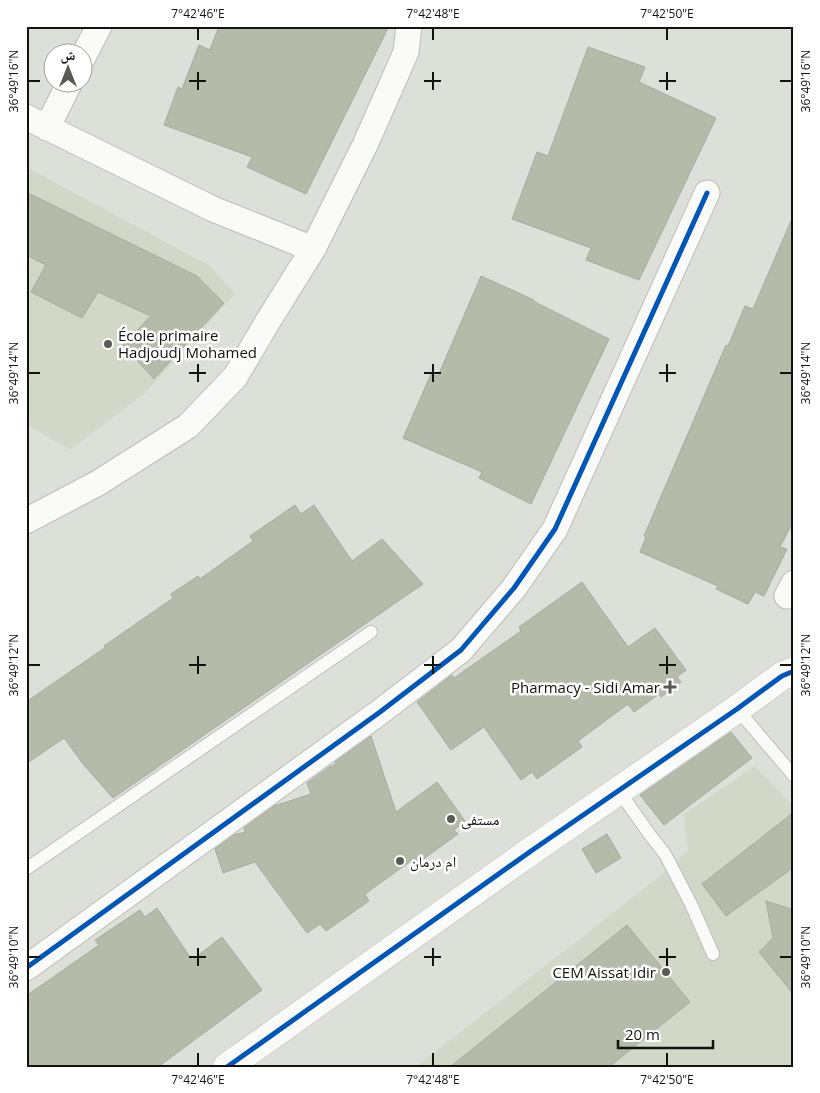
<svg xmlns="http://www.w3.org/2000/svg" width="820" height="1093" font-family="'Open Sans','Noto Naskh Arabic',sans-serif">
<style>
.built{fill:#d1d8c8}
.building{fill:#b4bba8;stroke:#a8aba5}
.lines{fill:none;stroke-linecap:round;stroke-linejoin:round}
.service-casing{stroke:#bbbdb8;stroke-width:14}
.minor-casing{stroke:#bbbdb8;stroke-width:27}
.tertiary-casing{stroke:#bbbdb8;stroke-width:29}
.service{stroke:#fafaf9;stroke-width:12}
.minor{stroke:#fafaf9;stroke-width:25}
.tertiary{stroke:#fafaf9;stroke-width:28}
.cycleway-casing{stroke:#fff;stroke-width:8}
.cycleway{stroke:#0057b8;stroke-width:5}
.ticks{fill:none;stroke:#11130e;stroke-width:2}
.poi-dot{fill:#585b55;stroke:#fff;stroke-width:2}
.labels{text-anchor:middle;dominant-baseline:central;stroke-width:5;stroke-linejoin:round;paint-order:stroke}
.poi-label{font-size:15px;fill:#11130e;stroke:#fff;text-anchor:start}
.neatline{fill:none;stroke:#11130e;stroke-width:2}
.ticks-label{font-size:12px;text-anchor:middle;fill:#11130e}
</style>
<rect width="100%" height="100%" fill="#dde0d8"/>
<path class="built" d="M 26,167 L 210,266 L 235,294 L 144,394 L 70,450 L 26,424 Z
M 755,766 L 794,807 L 794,1067 L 416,1067 L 660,876 L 688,850 L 684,814 Z"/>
<path class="building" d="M 219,26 L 389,26 L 306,194 L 247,167 L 252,157 L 164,125 L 178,87 L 182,89 L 199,45 L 210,50 Z
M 588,47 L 645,67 L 639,82 L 716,118 L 639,280 L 586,260 L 591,248 L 512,219 L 537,152 L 548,156 Z
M 26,192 L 197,276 L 224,303 L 154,379 L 123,345 L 151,316 L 98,292 L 82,318 L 31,292 L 46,265 L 26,255 Z
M 794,214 L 794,520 L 780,547 L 787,549 L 764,596 L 755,592 L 748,604 L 716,589 L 718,586 L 640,552 L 646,537 L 644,536 L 726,345 L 728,346 L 745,306 L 753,309 Z
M 481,276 L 534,300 L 533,301 L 609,339 L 531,504 L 479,478 L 482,472 L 403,438 L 431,374 L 438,376 Z
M 295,505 L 301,514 L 314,505 L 352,561 L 382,539 L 423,584 L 113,798 L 83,764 L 64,738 L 26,764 L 26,702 L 106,647 L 104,646 L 173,598 L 171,594 L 198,576 L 200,579 L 253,541 L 250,536 Z
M 582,582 L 628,647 L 655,628 L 686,670 L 677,677 L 681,682 L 661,697 L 659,694 L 634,712 L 628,704 L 578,741 L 582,747 L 537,779 L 532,772 L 521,780 L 484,727 L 451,750 L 417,702 L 452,675 L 454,678 L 521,631 L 519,627 Z
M 731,732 L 752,758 L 664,825 L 640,795 Z
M 371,736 L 396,812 L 437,782 L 465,821 L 454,830 L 458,834 L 418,863 L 415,858 L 365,894 L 369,901 L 326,931 L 320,924 L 307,933 L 255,862 L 223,873 L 215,849 L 234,835 L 245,832 L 244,828 L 274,806 L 311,794 L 307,783 L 329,767 L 336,764 L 335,762 Z
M 794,812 L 794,867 L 726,916 L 702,884 Z
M 607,834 L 621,858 L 596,873 L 582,849 Z
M 766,901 L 794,910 L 794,995 L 759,952 L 773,938 Z
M 157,908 L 192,960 L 222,937 L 262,990 L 158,1067 L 26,1067 L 26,996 L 99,945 L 95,940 L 140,910 L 145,917 Z
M 627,925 L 690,1002 L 609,1067 L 450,1067 Z"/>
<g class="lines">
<defs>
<path id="service" d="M 737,709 L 794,776
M 619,791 L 650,835 L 665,854 L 691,904 L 713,954
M 26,869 L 371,632"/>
<path id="minor" d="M 82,59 L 99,26
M 26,117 L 213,209 L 313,249 L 365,145 L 406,52 L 409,26
M 47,128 L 70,82
M 26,521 L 98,483 L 188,426 L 235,377 L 268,321 L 313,249
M 787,596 L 794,583
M 26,968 L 380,712 L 461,650 L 514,588 L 555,529 L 707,193"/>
<path id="tertiary" d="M 227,1067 L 531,851 L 737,709 L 782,676 L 794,671"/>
</defs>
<use href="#service" class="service-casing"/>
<use href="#minor" class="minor-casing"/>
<use href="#tertiary" class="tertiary-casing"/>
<use href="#service" class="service"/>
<use href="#minor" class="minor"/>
<use href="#tertiary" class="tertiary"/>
<defs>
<path id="cycleway" d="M 26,968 L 380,712 L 461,650 L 514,588 L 555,529 L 707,193
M 227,1067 L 531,851 L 737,709 L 782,676 L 794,671"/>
</defs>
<use href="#cycleway" class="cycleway-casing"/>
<use href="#cycleway" class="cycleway"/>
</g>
<path class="ticks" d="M 198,28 L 198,40M 433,28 L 433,40M 667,28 L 667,40M 198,72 L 198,90M 433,72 L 433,90M 667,72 L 667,90M 28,81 L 40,81M 189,81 L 206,81M 424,81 L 441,81M 659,81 L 676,81M 780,81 L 792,81M 198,364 L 198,382M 433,364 L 433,382M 667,364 L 667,382M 28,373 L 40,373M 189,373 L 206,373M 424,373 L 441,373M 659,373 L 676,373M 780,373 L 792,373M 198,656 L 198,674M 433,656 L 433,674M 667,656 L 667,674M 28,665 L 40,665M 189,665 L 206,665M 424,665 L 441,665M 659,665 L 676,665M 780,665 L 792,665M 198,948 L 198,966M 433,948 L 433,966M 667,948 L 667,966M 28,957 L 40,957M 189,957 L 206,957M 424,957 L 441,957M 659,957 L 676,957M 780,957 L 792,957M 198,1053 L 198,1066M 433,1053 L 433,1066M 667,1053 L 667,1066"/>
<g class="poi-dot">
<circle cx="108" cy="344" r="5"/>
<path d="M667.5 679.5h5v5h5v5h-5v5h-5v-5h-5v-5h5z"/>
<circle cx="451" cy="819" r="5"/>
<circle cx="400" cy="861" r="5"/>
<circle cx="666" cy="972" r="5"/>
</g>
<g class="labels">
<g class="poi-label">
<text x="118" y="335">École primaire<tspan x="118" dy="17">Hadjoudj Mohamed</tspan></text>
<text x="660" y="687" text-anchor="end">Pharmacy - Sidi Amar</text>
<text x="461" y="819">مستفى</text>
<text x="410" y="861">ام درمان</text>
<text x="656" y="972" text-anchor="end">CEM Aissat Idir</text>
</g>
</g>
<rect width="820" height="1093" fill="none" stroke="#ffffff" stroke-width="55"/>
<g transform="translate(68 68)"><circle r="24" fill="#ffffff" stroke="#a0a19f"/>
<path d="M0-4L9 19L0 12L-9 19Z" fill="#585b55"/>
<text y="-8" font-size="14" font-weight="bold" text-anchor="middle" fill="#11130e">ش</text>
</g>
<path d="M618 1040v8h95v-8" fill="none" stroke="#11130e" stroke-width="2.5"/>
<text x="625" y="1040" font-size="15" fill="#11130e" stroke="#ffffff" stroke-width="4" paint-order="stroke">20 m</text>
<rect x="28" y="28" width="764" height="1038" class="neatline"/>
<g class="ticks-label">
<text x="198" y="18">7°42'46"E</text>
<text x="433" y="18">7°42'48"E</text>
<text x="667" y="18">7°42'50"E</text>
<text transform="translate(14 81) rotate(-90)" y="4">36°49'16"N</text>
<text transform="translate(806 81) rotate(-90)" y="4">36°49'16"N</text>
<text transform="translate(14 373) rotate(-90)" y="4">36°49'14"N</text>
<text transform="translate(806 373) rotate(-90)" y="4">36°49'14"N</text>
<text transform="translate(14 665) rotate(-90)" y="4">36°49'12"N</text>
<text transform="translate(806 665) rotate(-90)" y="4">36°49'12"N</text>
<text transform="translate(14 957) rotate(-90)" y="4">36°49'10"N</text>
<text transform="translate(806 957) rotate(-90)" y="4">36°49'10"N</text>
<text x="198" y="1084">7°42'46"E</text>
<text x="433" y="1084">7°42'48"E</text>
<text x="667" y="1084">7°42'50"E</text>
</g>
</svg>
